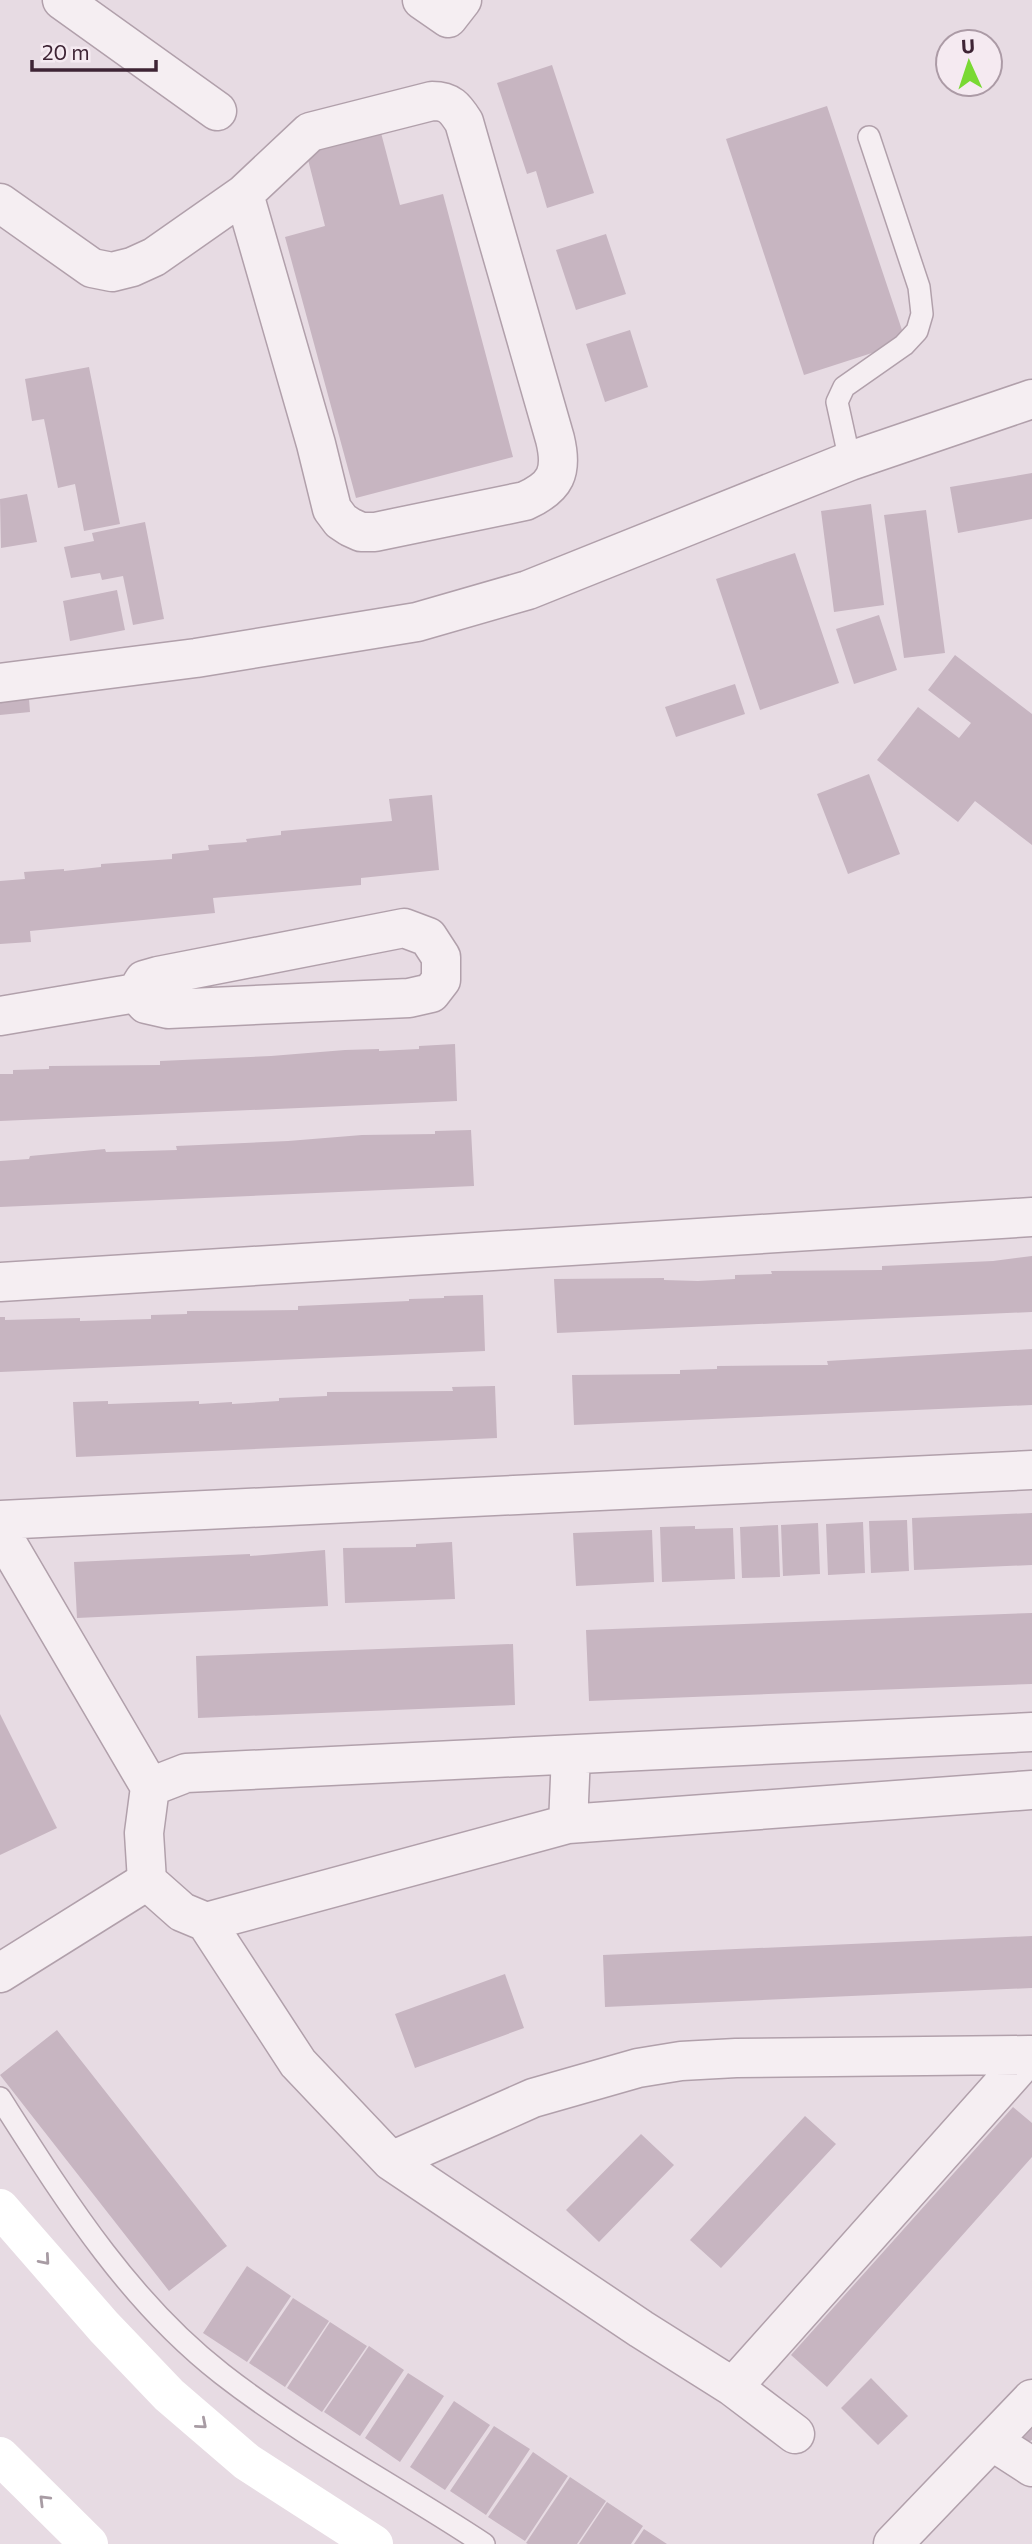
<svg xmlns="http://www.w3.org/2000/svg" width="1032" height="2544" font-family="Commissioner,sans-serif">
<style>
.building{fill:#c7b5c1}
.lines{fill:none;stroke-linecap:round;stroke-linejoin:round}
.lane-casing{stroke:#b1a0ab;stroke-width:24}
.street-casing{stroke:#b1a0ab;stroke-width:41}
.lane{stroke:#f5eef2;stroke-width:21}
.street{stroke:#f5eef2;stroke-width:38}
.secondary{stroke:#fff;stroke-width:38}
.oneway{stroke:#a89ca4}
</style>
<rect width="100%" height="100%" fill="#e7dbe3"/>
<path class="building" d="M 552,65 L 594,193 L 547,208 L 536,171 L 527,174 L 497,83 Z
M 827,106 L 906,342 L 804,375 L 726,139 Z
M 380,129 L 400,205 L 443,194 L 513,457 L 356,498 L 285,237 L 325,226 L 305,148 Z
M 606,234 L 626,294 L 576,310 L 556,250 Z
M 630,330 L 648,387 L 605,402 L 586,344 Z
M 89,367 L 120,524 L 84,531 L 75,484 L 58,488 L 44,419 L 32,421 L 25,379 Z
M 1032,473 L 1032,519 L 958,533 L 950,487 Z
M 27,494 L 37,542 L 1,548 L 0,499 Z
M 871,504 L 884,605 L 834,612 L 821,511 Z
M 926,510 L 945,653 L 904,658 L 884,515 Z
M 145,522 L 164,619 L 133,625 L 123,576 L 102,580 L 100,573 L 71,578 L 64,547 L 94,541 L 92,533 Z
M 795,553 L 839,683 L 760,710 L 716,579 Z
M 117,590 L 125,630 L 70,641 L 63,601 Z
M 879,615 L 897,670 L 854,684 L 836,629 Z
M 955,655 L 1032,714 L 1032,845 L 975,801 L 958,822 L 877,760 L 918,707 L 959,738 L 971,723 L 928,690 Z
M 735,684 L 745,714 L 676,737 L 665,707 Z
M 28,686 L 30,712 L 0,715 L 0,689 Z
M 869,774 L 900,854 L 848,874 L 817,794 Z
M 432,795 L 439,870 L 361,878 L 361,885 L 213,898 L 215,913 L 30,931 L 31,942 L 0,944 L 0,881 L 25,879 L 24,872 L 64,869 L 64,871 L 101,867 L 101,864 L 172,859 L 172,854 L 209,850 L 208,845 L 247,842 L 246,839 L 281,835 L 281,831 L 392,821 L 389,799 Z
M 455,1044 L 457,1101 L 0,1121 L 0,1074 L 13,1074 L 13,1070 L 49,1069 L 49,1066 L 160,1065 L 160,1061 L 271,1056 L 345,1050 L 379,1049 L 379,1051 L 419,1049 L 419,1046 Z
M 471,1130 L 474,1186 L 0,1207 L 0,1161 L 29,1159 L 30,1156 L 105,1149 L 106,1152 L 177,1150 L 176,1146 L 288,1141 L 362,1135 L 435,1134 L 435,1131 Z
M 1032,1256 L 1032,1312 L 557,1333 L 554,1279 L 664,1278 L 664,1280 L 698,1281 L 735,1279 L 735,1275 L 772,1274 L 771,1271 L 882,1270 L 882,1266 L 993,1261 Z
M 483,1295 L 485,1351 L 0,1372 L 0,1317 L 5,1317 L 5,1320 L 80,1318 L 80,1321 L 151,1319 L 151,1315 L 187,1314 L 187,1311 L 298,1310 L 298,1306 L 409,1301 L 409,1299 L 444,1298 L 444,1296 Z
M 1032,1349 L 1032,1405 L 574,1425 L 572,1375 L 680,1374 L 680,1370 L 717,1369 L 717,1366 L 828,1365 L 827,1361 Z
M 495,1386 L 497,1438 L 76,1457 L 73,1402 L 108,1401 L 108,1404 L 199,1401 L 199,1404 L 232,1402 L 232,1404 L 279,1401 L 279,1398 L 327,1396 L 327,1392 L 453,1391 L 452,1387 Z
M 1032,1513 L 1032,1565 L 914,1570 L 912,1518 Z
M 907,1520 L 909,1571 L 871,1573 L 869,1521 Z
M 863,1522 L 865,1573 L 828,1575 L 826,1524 Z
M 818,1523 L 820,1574 L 783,1576 L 781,1525 Z
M 778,1525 L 780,1577 L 742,1578 L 740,1527 Z
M 695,1526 L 695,1529 L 733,1528 L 735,1579 L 662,1582 L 660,1527 Z
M 652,1530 L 654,1582 L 576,1586 L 573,1533 Z
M 452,1542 L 455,1599 L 345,1603 L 343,1548 L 416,1547 L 416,1544 Z
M 325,1550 L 328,1606 L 77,1618 L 74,1562 L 250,1554 L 250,1556 Z
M 1032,1613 L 1032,1684 L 589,1701 L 586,1630 Z
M 513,1644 L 515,1705 L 198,1718 L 196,1656 Z
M 0,1714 L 57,1828 L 0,1855 Z
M 1032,1936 L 1032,1988 L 605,2007 L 603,1955 Z
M 505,1974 L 524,2028 L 415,2068 L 395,2014 Z
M 57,2030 L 227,2246 L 169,2291 L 0,2075 Z
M 1013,2107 L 1032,2123 L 1032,2157 L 827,2387 L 791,2355 Z
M 805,2116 L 836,2144 L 721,2268 L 690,2240 Z
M 641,2134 L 674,2165 L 599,2242 L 566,2210 Z
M 247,2266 L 291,2296 L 247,2362 L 203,2333 Z
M 293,2298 L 329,2321 L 285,2387 L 249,2363 Z
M 330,2322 L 367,2346 L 322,2412 L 287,2388 Z
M 369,2346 L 404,2370 L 360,2436 L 324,2412 Z
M 408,2373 L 444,2396 L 400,2462 L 365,2438 Z
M 871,2378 L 908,2416 L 878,2445 L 841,2408 Z
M 454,2401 L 490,2425 L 445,2490 L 410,2467 Z
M 1032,2413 L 1032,2440 L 1026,2444 L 1013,2425 Z
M 494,2426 L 530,2449 L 486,2515 L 450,2491 Z
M 533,2452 L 568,2476 L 525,2541 L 488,2517 Z
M 570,2477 L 606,2501 L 577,2544 L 528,2544 L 526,2543 Z
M 607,2502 L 643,2526 L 631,2544 L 579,2544 Z
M 644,2529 L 667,2544 L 634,2544 Z"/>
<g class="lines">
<defs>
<path id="lane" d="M 850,461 L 837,402 L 844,387 L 904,345 L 917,331 L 922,314 L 919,287 L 869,137
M 0,2098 C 64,2198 127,2300 222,2374 C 304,2438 398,2487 484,2544"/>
<path id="street" d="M 62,0 L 217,111
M 422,0 L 448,18 L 462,0
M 0,203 L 92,268 L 112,272 L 132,267 L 154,257 L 244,194 L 310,132 L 432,101 C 450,101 455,108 464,122 L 555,439 C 563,472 556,487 525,501 L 375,532 L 361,532 L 350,527 L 341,521 L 332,509 L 316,444 L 244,194
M 0,683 L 196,658 L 417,622 L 528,590 L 850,461 L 1032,399
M 404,928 L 428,937 L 441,957 L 441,980 L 431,993 L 409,998 L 168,1009 L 146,1004 L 136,993 L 144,980 L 158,976 Z
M 0,1016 L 136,993
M 0,1282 L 1032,1217
M 0,1520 L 1032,1470
M 0,1531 L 150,1787
M 568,1824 L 571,1755
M 147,1881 L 182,1912 L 206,1922 L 568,1824 L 1032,1790
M 206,1922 L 298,2063 L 391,2161 L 641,2329 L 733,2387 L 795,2434
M 0,1973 L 147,1881 L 144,1833 L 150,1787 L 186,1773 L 1032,1732
M 391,2161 L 533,2098 L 638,2068 L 681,2061 L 736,2058 L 1029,2055
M 733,2387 L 1029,2055 L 1032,2055
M 992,2441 L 1032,2467
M 893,2544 L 1032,2399"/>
</defs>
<use href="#lane" class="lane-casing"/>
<use href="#street" class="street-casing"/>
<use href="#lane" class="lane"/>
<use href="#street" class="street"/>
<path class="secondary" d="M 0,2208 L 104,2327 L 169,2395 L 247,2462 L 374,2544
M 0,2456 L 89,2544"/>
</g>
<defs><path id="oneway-chevron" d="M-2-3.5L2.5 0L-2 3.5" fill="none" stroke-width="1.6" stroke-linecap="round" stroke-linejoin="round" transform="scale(1.75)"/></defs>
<g class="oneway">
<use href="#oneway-chevron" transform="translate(45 2260) rotate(49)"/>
<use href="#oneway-chevron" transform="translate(202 2424) rotate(41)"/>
<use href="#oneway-chevron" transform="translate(44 2500) rotate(-135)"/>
</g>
<g transform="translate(969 63) rotate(357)"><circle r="33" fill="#f5eaf1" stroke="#ac9ba6" stroke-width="2"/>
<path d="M0-5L12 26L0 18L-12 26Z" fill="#79d933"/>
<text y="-10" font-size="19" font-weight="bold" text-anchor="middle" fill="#3e2435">U</text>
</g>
<path d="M32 60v10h124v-10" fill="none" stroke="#3e2435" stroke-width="3.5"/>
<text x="42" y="60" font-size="21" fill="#3e2435" stroke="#f5eaf1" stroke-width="5" paint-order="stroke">20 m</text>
</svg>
